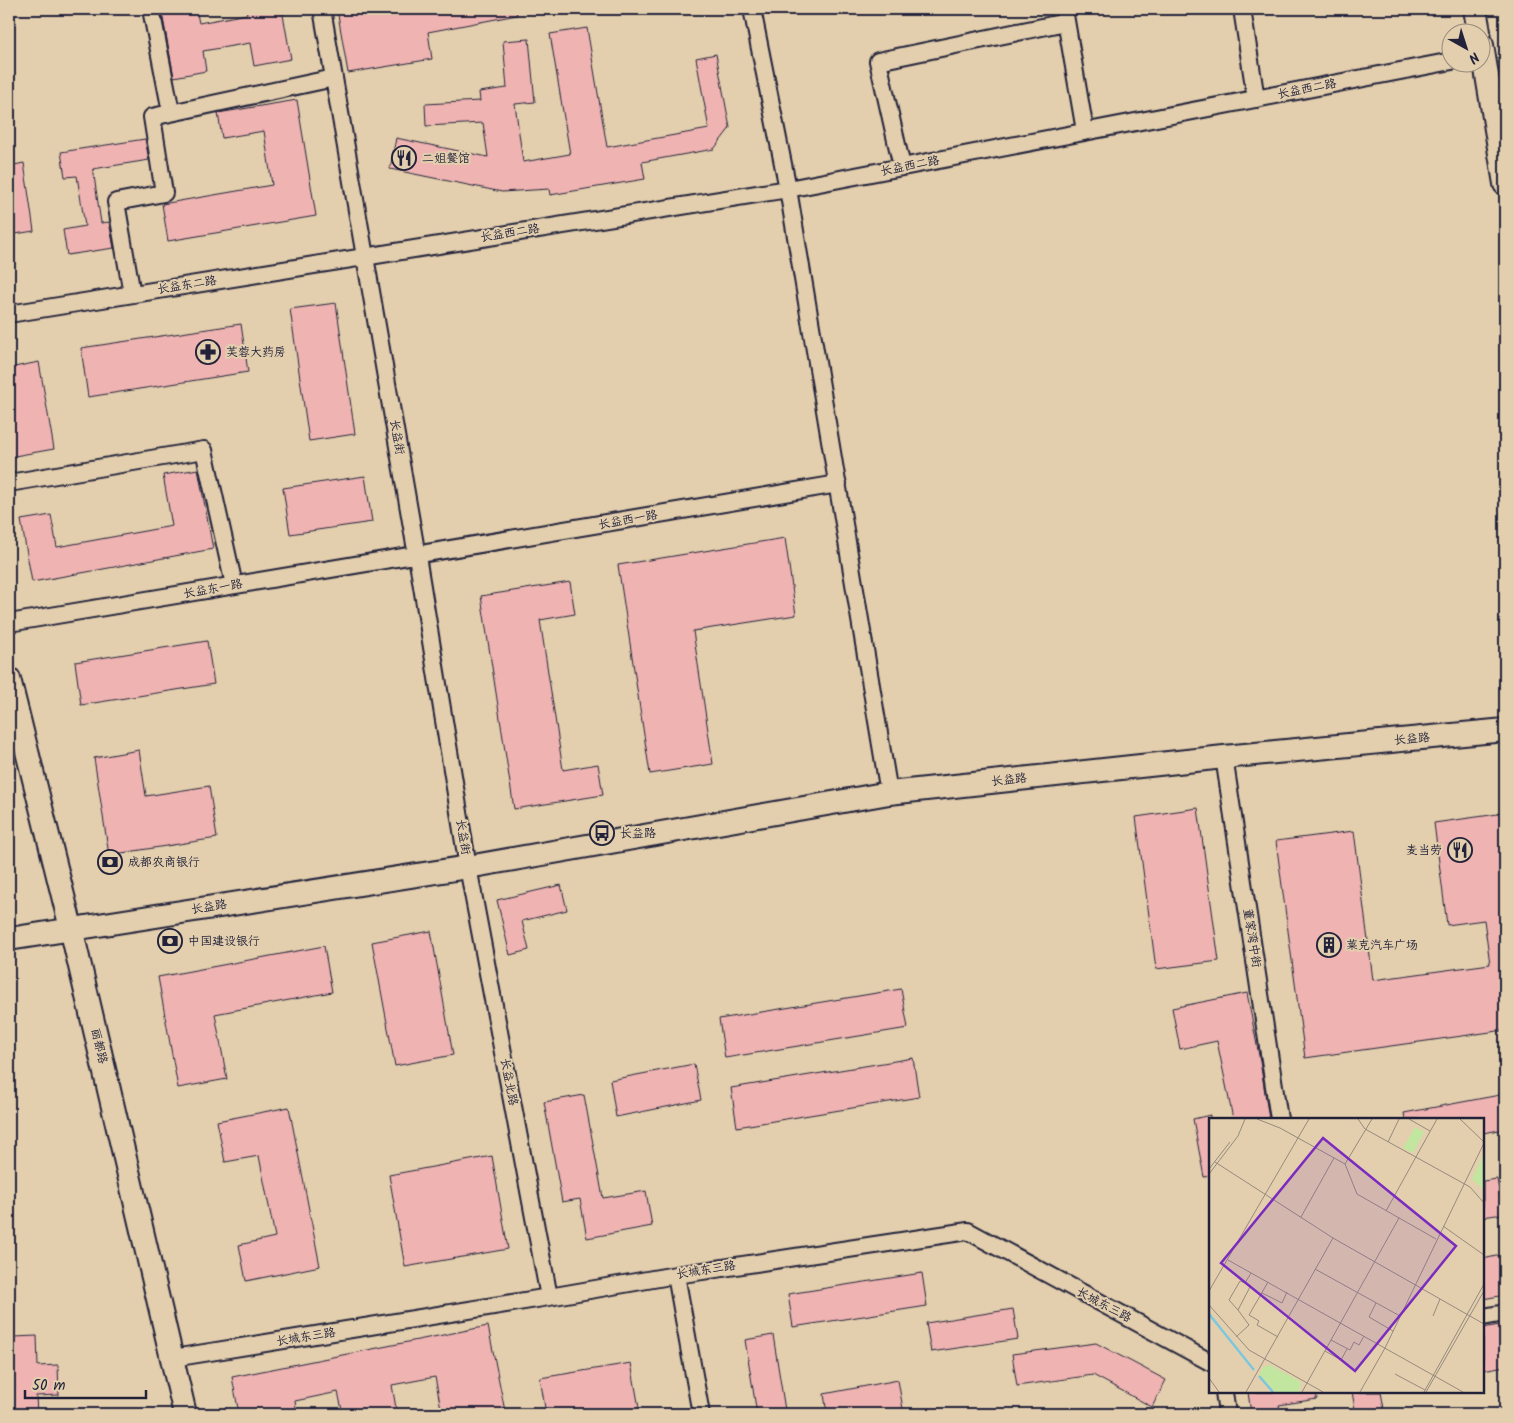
<svg xmlns="http://www.w3.org/2000/svg" width="1514" height="1423" font-family="Kalam,'LXGW WenKai TC',sans-serif">
<style>
.building{fill:#efb3b1;stroke:#22223b}
.lines{fill:none;stroke-linecap:round;stroke-linejoin:round}
.street-casing{stroke:#22223b;stroke-width:20}
.secondary-casing{stroke:#22223b;stroke-width:26}
.street{stroke:#e3cfad;stroke-width:16}
.secondary{stroke:#e3cfad;stroke-width:22}
.labels{text-anchor:middle;dominant-baseline:central;stroke-width:4;stroke-linejoin:round;paint-order:stroke}
.street-label{font-size:12px;fill:#22223b;stroke:#e3cfad}
.poi-label{font-size:12px;fill:#22223b;stroke:#e3cfad;text-anchor:start}
.inset-river{fill:none;stroke:#7dc7dd;stroke-width:2.5}
.inset-road{fill:none;stroke:#968a7f;stroke-width:1}
.view{fill:#7b2cbf;fill-opacity:0.15;stroke:#7b2cbf;stroke-width:2.5}
.inset-edge{fill:none;stroke:#22223b;stroke-width:2.5}
</style>
<rect width="100%" height="100%" fill="#e3cfad"/>
<filter id="ink" filterUnits="userSpaceOnUse"><feTurbulence type="fractalNoise" baseFrequency=".02" numOctaves="2"/><feDisplacementMap in="SourceGraphic" scale="10" xChannelSelector="R" yChannelSelector="G"/><feConvolveMatrix kernelMatrix="1 2 1 2 8 2 1 2 1" color-interpolation-filters="sRGB"/></filter>
<g filter="url(#ink)">
<path class="building" d="M 184,9 L 196,9 L 199,23 L 247,14 L 246,9 L 282,9 L 291,59 L 254,66 L 250,43 L 203,51 L 206,71 L 174,77 L 162,13 Z
M 337,9 L 516,9 L 517,15 L 428,32 L 432,59 L 348,73 Z
M 587,28 L 607,147 L 709,129 L 696,58 L 716,54 L 730,128 L 714,149 L 642,162 L 645,179 L 550,195 L 549,189 L 502,192 L 390,169 L 396,138 L 488,157 L 483,123 L 426,126 L 425,104 L 480,101 L 479,92 L 507,88 L 503,41 L 529,39 L 535,102 L 515,104 L 523,162 L 570,154 L 550,34 Z
M 297,100 L 316,216 L 168,241 L 162,204 L 272,185 L 264,131 L 222,138 L 218,113 Z
M 145,139 L 149,160 L 93,169 L 101,223 L 109,222 L 114,248 L 67,255 L 63,230 L 85,226 L 77,176 L 65,177 L 61,152 Z
M 24,163 L 34,231 L 9,235 L 9,216 L 15,215 L 10,184 L 9,185 L 9,166 Z
M 336,303 L 355,434 L 309,441 L 290,309 Z
M 241,324 L 248,372 L 88,397 L 81,348 Z
M 39,362 L 54,449 L 9,457 L 9,368 Z
M 198,469 L 213,549 L 32,582 L 21,520 L 51,515 L 57,547 L 172,526 L 163,475 Z
M 365,476 L 372,522 L 290,534 L 283,488 Z
M 785,538 L 796,615 L 693,631 L 713,764 L 650,774 L 618,565 Z
M 570,582 L 575,614 L 540,620 L 563,770 L 598,764 L 603,795 L 514,809 L 481,596 Z
M 207,641 L 214,684 L 81,705 L 75,662 Z
M 139,750 L 146,796 L 209,786 L 217,838 L 109,855 L 94,758 Z
M 1198,808 L 1219,961 L 1156,969 L 1136,817 Z
M 1505,813 L 1505,1030 L 1305,1058 L 1276,841 L 1354,831 L 1373,980 L 1490,964 L 1484,920 L 1447,925 L 1434,823 Z
M 561,885 L 567,910 L 522,921 L 529,950 L 510,955 L 497,900 Z
M 431,931 L 453,1055 L 395,1066 L 372,942 Z
M 324,946 L 332,992 L 215,1014 L 227,1079 L 178,1088 L 158,977 Z
M 901,989 L 908,1028 L 725,1058 L 719,1019 Z
M 1247,993 L 1260,1061 L 1269,1119 L 1233,1119 L 1217,1041 L 1180,1049 L 1172,1008 Z
M 913,1058 L 919,1097 L 737,1127 L 731,1088 Z
M 694,1064 L 701,1100 L 616,1117 L 610,1080 Z
M 1505,1094 L 1505,1129 L 1483,1133 L 1483,1119 L 1405,1119 L 1404,1113 Z
M 584,1095 L 603,1198 L 646,1191 L 652,1226 L 587,1238 L 580,1199 L 562,1202 L 544,1102 Z
M 289,1107 L 320,1266 L 246,1281 L 239,1245 L 275,1237 L 259,1156 L 225,1162 L 217,1121 Z
M 1210,1115 L 1210,1176 L 1204,1177 L 1193,1119 Z
M 492,1156 L 508,1249 L 405,1267 L 389,1175 Z
M 1497,1179 L 1503,1214 L 1483,1217 L 1483,1181 Z
M 1505,1254 L 1505,1295 L 1483,1299 L 1483,1259 Z
M 922,1273 L 927,1306 L 793,1327 L 788,1294 Z
M 1013,1309 L 1018,1339 L 931,1352 L 926,1323 Z
M 1505,1324 L 1505,1366 L 1483,1370 L 1483,1328 Z
M 488,1326 L 505,1411 L 486,1414 L 442,1414 L 435,1377 L 392,1385 L 397,1414 L 343,1414 L 338,1392 L 295,1401 L 297,1414 L 239,1414 L 232,1377 Z
M 773,1335 L 785,1410 L 757,1414 L 745,1340 Z
M 37,1336 L 38,1366 L 58,1365 L 59,1395 L 36,1396 L 37,1414 L 13,1414 L 13,1408 L 9,1409 L 9,1347 L 14,1346 L 14,1337 Z
M 1096,1343 L 1166,1380 L 1152,1407 L 1093,1375 L 1017,1386 L 1012,1354 Z
M 631,1363 L 640,1414 L 546,1414 L 540,1378 Z
M 898,1380 L 903,1409 L 873,1414 L 827,1414 L 824,1394 Z
M 1248,1392 L 1316,1392 L 1317,1399 L 1279,1405 L 1281,1414 L 1251,1414 Z
M 1352,1392 L 1381,1392 L 1385,1414 L 1356,1414 Z"/>
<g class="lines">
<defs>
<path id="street" d="M 151,9 L 171,112
M 322,9 L 417,556 L 468,867 L 549,1297
M 752,9 L 788,189 L 889,793
M 1064,9 L 1085,131
M 1242,9 L 1256,99
M 902,167 L 878,61 L 1066,22
M 132,294 L 116,202 L 164,193 L 152,117 L 334,78
M 9,314 L 788,189 L 1452,61
M 9,483 L 204,450 L 234,585
M 9,623 L 838,484
M 1224,757 L 1279,1119
M 676,1275 L 701,1414
M 1483,1317 L 1505,1313
M 173,1358 L 549,1297 L 676,1275 L 968,1231 L 1210,1362
M 1224,1392 L 1227,1414"/>
<path id="secondary" d="M 1475,9 L 1479,32
M 1482,45 L 1505,184
M 9,679 L 71,928 L 185,1414
M 9,939 L 468,867 L 889,793 L 1224,757 L 1505,730"/>
</defs>
<use href="#street" class="street-casing"/>
<use href="#secondary" class="secondary-casing"/>
<use href="#street" class="street"/>
<use href="#secondary" class="secondary"/>
</g>
</g>
<defs>
<symbol id="restaurant-ring" viewBox="-11 -11 22 22"><circle r="9.5" fill="#e3cfad" stroke="#22223b" stroke-width="1.5"/><path d="M-5-6h1v4h1v-4h1v4h1v-4h1v5L-1.5 .5V6h-2V.5L-5-1ZM5-6V6H3V1.5H1.5Q1.5-4 5-6Z" fill="#22223b"/></symbol>
<symbol id="pharmacy-ring" viewBox="-11 -11 22 22"><circle r="9.5" fill="#e3cfad" stroke="#22223b" stroke-width="1.5"/><path d="M-2-6h4v4h4v4h-4v4h-4v-4h-4v-4h4Z" fill="#22223b"/></symbol>
<symbol id="bus-ring" viewBox="-11 -11 22 22"><circle r="9.5" fill="#e3cfad" stroke="#22223b" stroke-width="1.5"/><path d="M-5-6H5V4H4V6H2V4H-2V6H-4V4H-5ZM-3.5-4V0h7V-4ZM-3.5 1.2v1.5H-2V1.2ZM2 1.2v1.5H3.5V1.2Z" fill="#22223b"/></symbol>
<symbol id="bank-ring" viewBox="-11 -11 22 22"><circle r="9.5" fill="#e3cfad" stroke="#22223b" stroke-width="1.5"/><path d="M-6-4H6V4H-6ZM0-2.3a2.3 2.3 0 1 0 0 4.6a2.3 2.3 0 1 0 0-4.6Z" fill="#22223b"/></symbol>
<symbol id="building-ring" viewBox="-11 -11 22 22"><circle r="9.5" fill="#e3cfad" stroke="#22223b" stroke-width="1.5"/><path d="M-4-6H4V6H1V3H-1V6H-4ZM-2.5-4.3h1.7v1.8h-1.7ZM.8-4.3h1.7v1.8H.8ZM-2.5-1h1.7V.8h-1.7ZM.8-1h1.7V.8H.8Z" fill="#22223b"/></symbol>
</defs>
<g fill-rule="evenodd">
<use href="#restaurant-ring" x="390" y="144" width="28" height="28"/>
<use href="#pharmacy-ring" x="194" y="338" width="28" height="28"/>
<use href="#bus-ring" x="588" y="819" width="28" height="28"/>
<use href="#restaurant-ring" x="1446" y="836" width="28" height="28"/>
<use href="#bank-ring" x="96" y="848" width="28" height="28"/>
<use href="#bank-ring" x="156" y="927" width="28" height="28"/>
<use href="#building-ring" x="1315" y="931" width="28" height="28"/>
</g>
<g class="labels">
<g class="street-label">
<text transform="translate(1307 89) rotate(-11)">长益西二路</text>
<text transform="translate(910 166) rotate(-11)">长益西二路</text>
<text transform="translate(510 233) rotate(-9)">长益西二路</text>
<text transform="translate(187 285) rotate(-9)">长益东二路</text>
<text transform="translate(397 437) rotate(80)">长益街</text>
<text transform="translate(628 520) rotate(-10)">长益西一路</text>
<text transform="translate(213 589) rotate(-10)">长益东一路</text>
<text transform="translate(1412 739) rotate(-5)">长益路</text>
<text transform="translate(1009 780) rotate(-6)">长益路</text>
<text transform="translate(463 837) rotate(81)">长益街</text>
<text transform="translate(209 907) rotate(-9)">长益路</text>
<text transform="translate(1252 938) rotate(81)">董家湾中街</text>
<text transform="translate(99 1046) rotate(77)">丽都路</text>
<text transform="translate(509 1082) rotate(79)">长益北路</text>
<text transform="translate(706 1270) rotate(-9)">长城东三路</text>
<text transform="translate(1104 1305) rotate(28)">长城东三路</text>
<text transform="translate(306 1337) rotate(-9)">长城东三路</text>
</g>
<g class="poi-label">
<text x="422" y="158">二姐餐馆</text>
<text x="226" y="352">芙蓉大药房</text>
<text x="620" y="833">长益路</text>
<text x="1442" y="850" text-anchor="end">麦当劳</text>
<text x="128" y="862">成都农商银行</text>
<text x="188" y="941">中国建设银行</text>
<text x="1346" y="945">莱克汽车广场</text>
</g>
</g>
<g transform="translate(1209 1118)">
<rect width="275" height="275" fill="#e3cfad"/>
<path d="M 206,9 L 215,14 L 204,35 L 194,30 ZM 275,35 L 275,72 L 263,61 ZM 61,247 L 92,264 L 90,274 L 66,274 L 50,256 L 54,249 Z" fill="#c2e6a0"/>
<path class="inset-river" d="M 0,196 L 45,252M 50,258 L 64,274"/>
<path class="inset-road" d="M 48,1 L 71,10 L 136,46M 149,1 L 156,11 L 261,69 L 275,85M 200,1 L 221,13M 251,1 L 275,24M 179,24 L 190,1M 6,44 L 124,120 L 275,206M 136,46 L 148,76 L 227,121M 136,46 L 163,1M 0,51 L 21,24M 0,56 L 29,18 L 36,1M 177,93 L 228,1M 92,99 L 125,40M 234,108 L 275,137M 19,142 L 254,274M 106,151 L 191,198M 59,164 L 40,197 L 50,203 L 48,207 L 69,219M 0,173 L 100,1M 53,175 L 73,185 L 78,174M 167,185 L 160,199 L 184,213M 0,187 L 40,232 L 114,274M 29,192 L 20,182 L 31,163 L 36,165M 224,198 L 231,181M 27,219 L 40,207 L 29,192 L 41,169 L 36,165 L 42,155M 122,222 L 141,232 L 145,224 L 150,227 L 155,218M 116,233 L 132,242 L 138,231M 186,256 L 216,272M 0,260 L 10,274M 37,274 L 124,120M 93,274 L 190,100M 151,274 L 176,230 L 275,25M 215,274 L 275,166M 217,274 L 275,173"/>
<path class="view" d="M 114,20 L 247,128 L 146,253 L 12,145 Z"/>
<rect width="275" height="275" class="inset-edge"/>
</g>
<rect width="1514" height="1423" fill="none" stroke="#e3cfad" stroke-width="30"/>
<rect x="15" y="15" width="1484" height="1393" fill="none" stroke="#22223b" stroke-width="2" filter="url(#ink)"/>
<g transform="translate(1466 48) rotate(141)"><circle r="24" fill="#e3cfad" stroke="#968a7f"/>
<path d="M0-4L9 19L0 12L-9 19Z" fill="#22223b"/>
<text y="-8" font-size="14" font-weight="bold" text-anchor="middle" fill="#22223b">N</text>
</g>
<path d="M25 1390v8h121v-8" fill="none" stroke="#22223b" stroke-width="2.5"/>
<text x="32" y="1390" font-size="15" fill="#22223b" stroke="#e3cfad" stroke-width="4" paint-order="stroke">50 m</text>
</svg>
